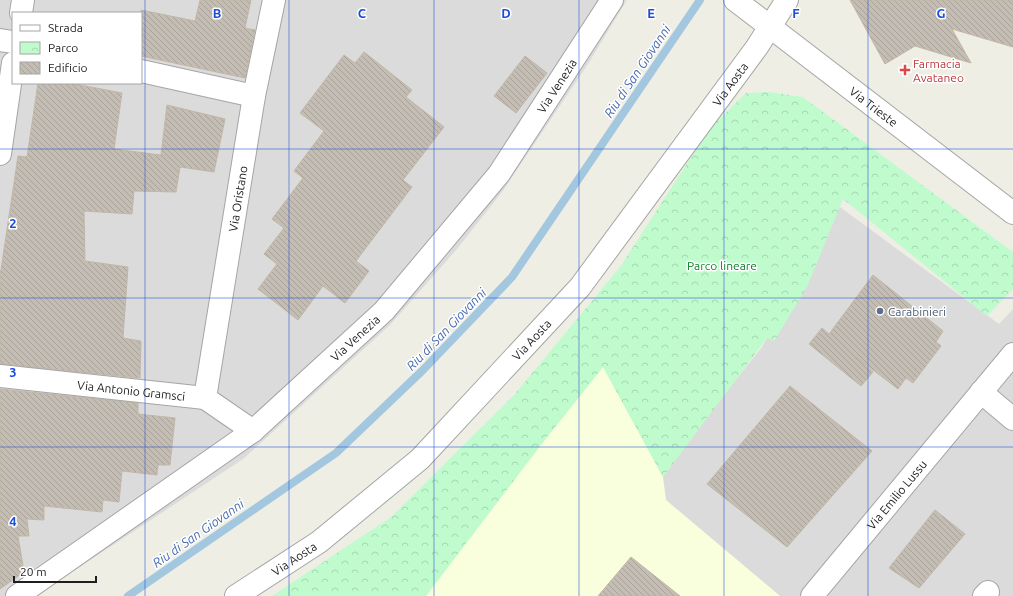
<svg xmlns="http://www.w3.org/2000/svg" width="1013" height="596" font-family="Ubuntu,sans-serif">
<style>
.residential{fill:#dcdbdb;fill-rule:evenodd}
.education{fill:#f9ffdd}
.park{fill:url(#park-crowns)}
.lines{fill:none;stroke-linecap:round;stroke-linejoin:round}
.stream{stroke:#a3c7de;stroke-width:8}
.building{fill:url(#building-back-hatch);stroke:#c1b7a6}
.minor-casing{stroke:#a5a5a5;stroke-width:24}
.minor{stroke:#fff;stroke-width:22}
.grid{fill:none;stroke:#1d4ed8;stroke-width:1;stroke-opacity:0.55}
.health-dot{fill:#e0444e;stroke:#fff;stroke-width:1.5}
.service-dot{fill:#5c6f8a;stroke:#fff;stroke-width:1.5}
.labels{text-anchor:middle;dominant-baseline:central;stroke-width:3;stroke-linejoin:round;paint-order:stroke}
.health-label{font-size:12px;fill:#be3a42;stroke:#fff;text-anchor:start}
.street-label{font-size:12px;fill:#1e1e1e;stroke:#fff}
.park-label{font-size:12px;fill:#097f27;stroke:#fff}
.service-label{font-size:12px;fill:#4e5e75;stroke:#fff;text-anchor:start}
.water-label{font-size:13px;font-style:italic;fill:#486bb0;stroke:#fff}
.grid-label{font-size:13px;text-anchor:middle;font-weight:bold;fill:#1d4ed8;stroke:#fff;stroke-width:3;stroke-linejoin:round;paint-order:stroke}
</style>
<defs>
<pattern id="park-crowns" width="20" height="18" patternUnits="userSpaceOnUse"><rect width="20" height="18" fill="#c0fbce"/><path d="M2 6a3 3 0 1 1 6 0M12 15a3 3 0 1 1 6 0" fill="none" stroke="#a5d7b0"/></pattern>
<pattern id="building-back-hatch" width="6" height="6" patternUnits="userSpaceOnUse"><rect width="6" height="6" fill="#c4bdb3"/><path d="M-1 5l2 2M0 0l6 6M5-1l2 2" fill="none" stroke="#a8a29a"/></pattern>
</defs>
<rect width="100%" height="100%" fill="#efeee4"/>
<path class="residential" d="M 0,0 L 627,0 L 588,64 L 502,192 L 457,249 L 390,325 L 243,459 L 36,596 L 0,596 ZM 13,13 L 141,13 L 141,83 L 13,83 Z
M 840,207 L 999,324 L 1013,309 L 1013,596 L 432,596 L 667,466 L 762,347 Z"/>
<path class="education" d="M 603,367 L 663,477 L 666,500 L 780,596 L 426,596 L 544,441 Z"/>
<path class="park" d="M 769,92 L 803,97 L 1013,252 L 1013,289 L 987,316 L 843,199 L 807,287 L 774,341 L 767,338 L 663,477 L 603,367 L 544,441 L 426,596 L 272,596 L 391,517 L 514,395 L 620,267 L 710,128 L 746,93 Z"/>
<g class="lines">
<path class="stream" d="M 128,596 L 336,453 L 423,370 L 512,277 L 700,0"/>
</g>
<path class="building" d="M 200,0 L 251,0 L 245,28 L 255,30 L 245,78 L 141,56 L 141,10 L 195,21 Z
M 850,0 L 1013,0 L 1013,47 L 952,29 L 971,63 L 915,46 L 885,64 Z
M 364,52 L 412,90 L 406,97 L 444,127 L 403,180 L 412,187 L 356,261 L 369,271 L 345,303 L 323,286 L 298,320 L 258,289 L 277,264 L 264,254 L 284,228 L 272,219 L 303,178 L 294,171 L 324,131 L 300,113 L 344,55 L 355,63 Z
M 525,56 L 547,73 L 516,113 L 494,96 Z
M 38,83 L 70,83 L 122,93 L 114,149 L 161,155 L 167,105 L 225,119 L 214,172 L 180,167 L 176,192 L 134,191 L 132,214 L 84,211 L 85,261 L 128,267 L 123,338 L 141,341 L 140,378 L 0,364 L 0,276 L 18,156 L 27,157 Z
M 873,275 L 943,331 L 936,342 L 941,346 L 913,383 L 906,378 L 898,389 L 856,357 L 873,372 L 861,386 L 809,344 L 822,328 L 829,334 Z
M 790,386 L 872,451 L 787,547 L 707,484 Z
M 0,389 L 138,403 L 138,414 L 175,418 L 170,465 L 158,465 L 157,475 L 122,471 L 119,502 L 103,500 L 102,512 L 44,506 L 44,520 L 27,519 L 29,536 L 18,536 L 24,572 L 0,589 Z
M 935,510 L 965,534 L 919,588 L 889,568 Z
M 631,557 L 680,596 L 598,596 Z"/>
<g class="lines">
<defs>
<g id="minor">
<path id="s1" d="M 735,0 L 1013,213"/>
<path d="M 21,13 L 23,0"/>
<path d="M 0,40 L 13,42"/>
<path d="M 141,71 L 254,96"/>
<path d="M 0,154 L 13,63"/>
<path id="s2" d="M 0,376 L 205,398 L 253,431"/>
<path d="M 981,392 L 1013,419"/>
<path id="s3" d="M 205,398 L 254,96 L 274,0"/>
<path id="s4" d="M 17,596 L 253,431 L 384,311 L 499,174 L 612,0"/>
<path id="s5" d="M 236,596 L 319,542 L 420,459 L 580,287 L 757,47 L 787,0"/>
<path id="s6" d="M 812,596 L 1013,354"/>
<path d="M 984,596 L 988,592"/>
</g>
</defs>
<use href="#minor" class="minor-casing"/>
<use href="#minor" class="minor"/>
</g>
<path class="grid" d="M 145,0 L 145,596M 289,0 L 289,596M 434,0 L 434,596M 579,0 L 579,596M 724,0 L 724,596M 868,0 L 868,596M 0,149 L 1013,149M 0,298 L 1013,298M 0,447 L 1013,447"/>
<path class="health-dot" d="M903 64h4v4h4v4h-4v4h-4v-4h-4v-4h4z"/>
<circle class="service-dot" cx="880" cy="311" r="4"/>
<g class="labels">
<g class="health-label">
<text x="913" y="63">Farmacia<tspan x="913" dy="14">Avataneo</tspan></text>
</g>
<g class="street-label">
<text stroke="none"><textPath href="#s5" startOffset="717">Via Aosta</textPath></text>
<text stroke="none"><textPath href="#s4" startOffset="750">Via Venezia</textPath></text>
<text stroke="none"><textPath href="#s1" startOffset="175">Via Trieste</textPath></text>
<text stroke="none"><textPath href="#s3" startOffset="202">Via Oristano</textPath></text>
<text stroke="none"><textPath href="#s4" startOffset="426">Via Venezia</textPath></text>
<text stroke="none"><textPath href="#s5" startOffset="393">Via Aosta</textPath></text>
<text stroke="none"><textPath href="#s2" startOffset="132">Via Antonio Gramsci</textPath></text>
<text stroke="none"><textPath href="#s6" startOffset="132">Via Emilio Lussu</textPath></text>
<text stroke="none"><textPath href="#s5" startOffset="69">Via Aosta</textPath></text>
</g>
<g class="park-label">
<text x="722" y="265">Parco lineare</text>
</g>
<g class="service-label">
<text x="888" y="311">Carabinieri</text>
</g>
<g class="water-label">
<text transform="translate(637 71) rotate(-56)">Riu di San Giovanni</text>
<text transform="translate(446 329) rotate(-46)">Riu di San Giovanni</text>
<text transform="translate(198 533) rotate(-35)">Riu di San Giovanni</text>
</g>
</g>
<g class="grid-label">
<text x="217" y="18">B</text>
<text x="362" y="18">C</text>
<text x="506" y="18">D</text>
<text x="651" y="18">E</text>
<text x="796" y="18">F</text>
<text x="941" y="18">G</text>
<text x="13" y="228">2</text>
<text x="13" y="377">3</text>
<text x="13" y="526">4</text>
</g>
<rect x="12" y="12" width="130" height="72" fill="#ffffff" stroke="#a5a5a5"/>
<rect x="20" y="25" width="20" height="6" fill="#ffffff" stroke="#a5a5a5"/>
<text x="48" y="32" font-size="12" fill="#1e1e1e">Strada</text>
<rect x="20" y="42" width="20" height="12" fill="url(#park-crowns)" stroke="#a5a5a5"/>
<text x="48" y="52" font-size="12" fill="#1e1e1e">Parco</text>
<rect x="20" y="62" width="20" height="12" fill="url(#building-back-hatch)" stroke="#a5a5a5"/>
<text x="48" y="72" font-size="12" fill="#1e1e1e">Edificio</text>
<path d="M14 576v6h82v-6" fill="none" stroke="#1e1e1e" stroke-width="2"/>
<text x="20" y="576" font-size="12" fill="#1e1e1e" stroke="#ffffff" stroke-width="3" paint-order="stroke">20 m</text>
</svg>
